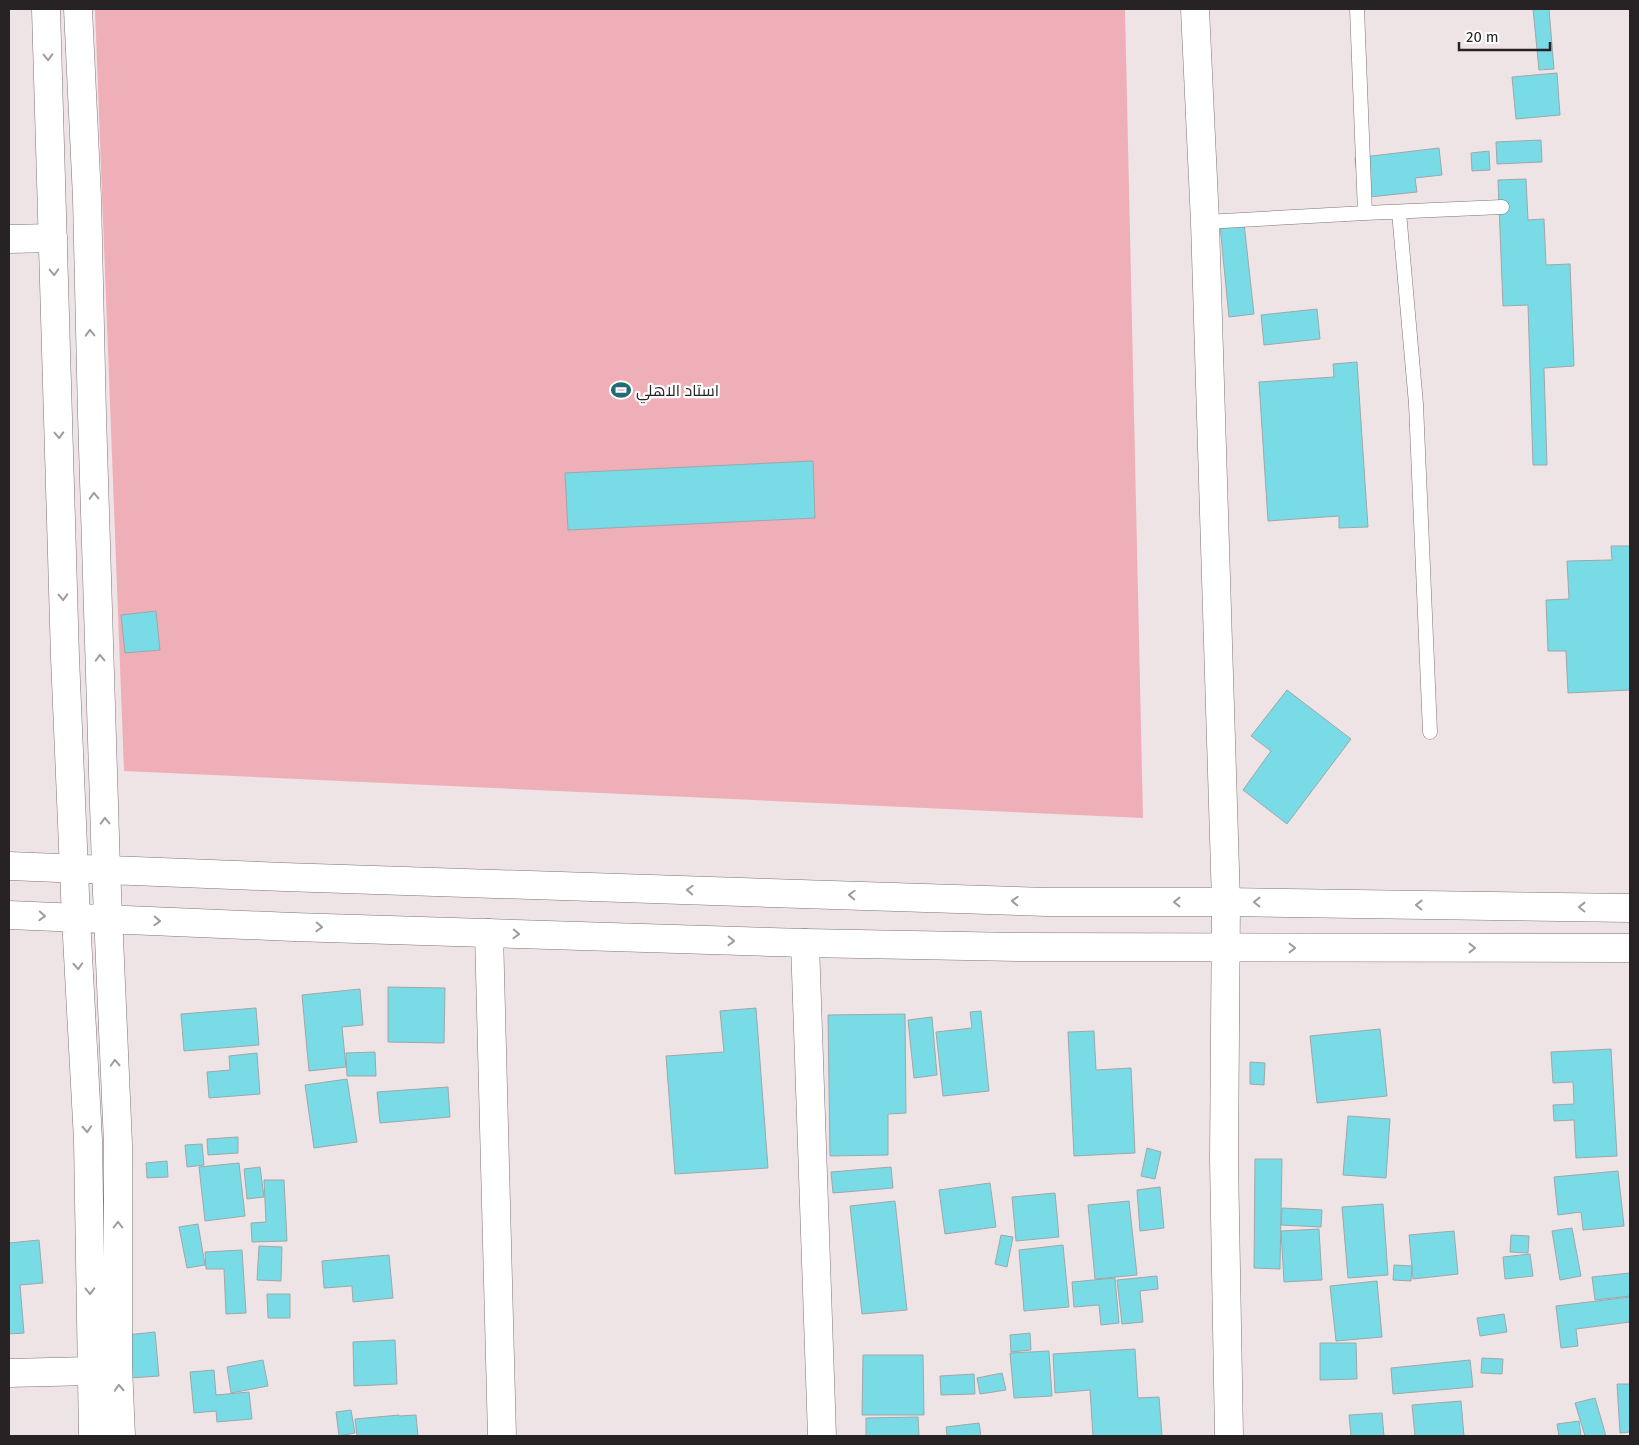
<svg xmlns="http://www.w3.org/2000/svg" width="1639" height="1445" font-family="'Fira Sans',Cairo,sans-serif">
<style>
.green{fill:#efafb8}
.building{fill:#78dbe6;stroke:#9ea8aa}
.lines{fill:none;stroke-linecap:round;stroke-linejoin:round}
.lane-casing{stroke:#7e7476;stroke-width:15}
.street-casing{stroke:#7e7476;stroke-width:29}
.secondary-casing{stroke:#7e7476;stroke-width:29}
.lane{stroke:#fff;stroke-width:14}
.street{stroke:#fff;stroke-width:28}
.secondary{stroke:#fff;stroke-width:28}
.oneway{stroke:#9e9c9c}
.labels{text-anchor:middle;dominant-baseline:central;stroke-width:4.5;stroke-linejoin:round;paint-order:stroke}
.poi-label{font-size:16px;fill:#272324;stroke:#fff;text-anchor:start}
</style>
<rect width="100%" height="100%" fill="#efe4e5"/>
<path class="green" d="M 95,9 L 1125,9 L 1143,818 L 124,771 Z"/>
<path class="building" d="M 1533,9 L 1549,9 L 1554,69 L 1539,70 Z
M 1557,73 L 1560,115 L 1516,119 L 1512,77 Z
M 1541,140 L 1542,162 L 1497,164 L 1496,142 Z
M 1439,148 L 1442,175 L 1415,178 L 1417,192 L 1360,198 L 1355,158 Z
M 1489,151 L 1490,170 L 1472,171 L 1471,153 Z
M 1526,179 L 1528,220 L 1544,219 L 1546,265 L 1570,264 L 1574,366 L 1544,368 L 1547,465 L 1533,465 L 1528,305 L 1503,306 L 1498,180 Z
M 1244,223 L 1254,314 L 1229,317 L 1220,226 Z
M 1317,309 L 1320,339 L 1264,345 L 1261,315 Z
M 1357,362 L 1368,527 L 1339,528 L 1339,516 L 1268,521 L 1259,382 L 1334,377 L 1333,364 Z
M 813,461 L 815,518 L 568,530 L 565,473 Z
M 1611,546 L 1630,546 L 1630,690 L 1568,693 L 1566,651 L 1548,651 L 1546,600 L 1569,599 L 1567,561 L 1612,560 Z
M 156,611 L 160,650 L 125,653 L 121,615 Z
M 1287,690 L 1351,739 L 1287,824 L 1243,790 L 1271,751 L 1251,736 Z
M 388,987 L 445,988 L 444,1043 L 388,1042 Z
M 360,989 L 363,1025 L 342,1027 L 346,1067 L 309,1071 L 302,995 Z
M 256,1008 L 259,1045 L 184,1051 L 181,1014 Z
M 756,1008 L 768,1168 L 675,1174 L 666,1056 L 724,1052 L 720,1011 Z
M 981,1011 L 989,1091 L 943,1096 L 936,1032 L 972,1028 L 970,1012 Z
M 905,1014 L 906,1113 L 888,1114 L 888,1155 L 830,1156 L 828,1015 Z
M 932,1017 L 937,1075 L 914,1078 L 908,1020 Z
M 1380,1029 L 1387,1096 L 1317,1103 L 1310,1036 Z
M 1094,1031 L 1096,1070 L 1131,1068 L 1135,1153 L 1074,1156 L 1068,1032 Z
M 1611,1049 L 1617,1156 L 1576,1158 L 1574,1120 L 1554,1121 L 1553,1105 L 1574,1104 L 1573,1082 L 1553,1083 L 1551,1052 Z
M 375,1052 L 376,1076 L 347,1076 L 346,1053 Z
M 257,1053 L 260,1094 L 209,1098 L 207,1072 L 230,1070 L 229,1056 Z
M 1250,1062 L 1265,1063 L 1264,1085 L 1250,1084 Z
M 347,1079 L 357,1142 L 314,1148 L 305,1085 Z
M 448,1087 L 450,1117 L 380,1123 L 377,1092 Z
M 1348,1116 L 1390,1119 L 1386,1178 L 1343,1175 Z
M 238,1137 L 238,1153 L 208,1155 L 207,1139 Z
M 202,1144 L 204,1165 L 187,1167 L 185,1145 Z
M 1147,1148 L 1161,1152 L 1155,1179 L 1141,1176 Z
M 1255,1159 L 1282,1159 L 1280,1269 L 1254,1268 Z
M 167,1161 L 168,1177 L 147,1178 L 146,1163 Z
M 239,1163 L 245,1216 L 205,1221 L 199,1167 Z
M 260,1167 L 264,1197 L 247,1199 L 244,1169 Z
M 891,1167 L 893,1188 L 833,1193 L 831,1172 Z
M 1618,1171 L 1624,1226 L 1583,1230 L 1581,1212 L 1558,1215 L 1554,1177 Z
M 264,1180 L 284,1180 L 287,1241 L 252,1242 L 251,1223 L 266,1222 Z
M 990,1183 L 996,1227 L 945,1234 L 939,1190 Z
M 1160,1187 L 1164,1228 L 1140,1231 L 1137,1190 Z
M 1055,1193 L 1059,1237 L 1016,1241 L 1012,1197 Z
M 895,1201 L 907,1310 L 862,1314 L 850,1206 Z
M 1129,1201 L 1137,1275 L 1095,1279 L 1088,1205 Z
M 1383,1204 L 1388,1275 L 1348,1278 L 1342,1207 Z
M 1282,1208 L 1322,1210 L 1321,1227 L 1281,1225 Z
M 198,1224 L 205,1265 L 187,1268 L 179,1227 Z
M 1572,1228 L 1581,1276 L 1560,1280 L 1552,1231 Z
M 1319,1229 L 1322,1280 L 1284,1282 L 1281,1231 Z
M 1454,1231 L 1458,1274 L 1413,1279 L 1409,1235 Z
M 1001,1235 L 1013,1237 L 1007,1267 L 995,1264 Z
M 1511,1235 L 1529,1236 L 1528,1253 L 1510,1252 Z
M 39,1240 L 43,1283 L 20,1285 L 24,1333 L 9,1334 L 9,1243 Z
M 1063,1245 L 1069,1307 L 1024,1311 L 1019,1250 Z
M 259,1246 L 282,1247 L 281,1281 L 257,1280 Z
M 242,1250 L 246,1313 L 226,1314 L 224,1269 L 206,1269 L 205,1252 Z
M 1530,1254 L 1533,1276 L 1505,1279 L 1503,1257 Z
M 389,1255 L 393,1298 L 353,1302 L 352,1286 L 324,1288 L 322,1261 Z
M 1394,1265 L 1412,1266 L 1411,1281 L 1393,1280 Z
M 1630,1273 L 1630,1296 L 1595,1300 L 1592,1277 Z
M 1157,1276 L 1158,1289 L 1140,1291 L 1143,1322 L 1122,1324 L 1117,1280 Z
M 1115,1278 L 1119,1323 L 1101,1325 L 1099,1305 L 1074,1307 L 1072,1282 Z
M 1377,1281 L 1382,1337 L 1336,1341 L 1330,1286 Z
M 267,1294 L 290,1294 L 290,1318 L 268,1318 Z
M 1630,1297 L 1630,1322 L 1576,1329 L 1578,1346 L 1561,1348 L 1556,1306 Z
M 1504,1314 L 1507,1332 L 1480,1336 L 1477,1318 Z
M 155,1332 L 159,1376 L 130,1378 L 126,1335 Z
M 1030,1333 L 1031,1350 L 1011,1352 L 1010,1335 Z
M 395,1340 L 397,1384 L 354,1386 L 353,1342 Z
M 1320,1343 L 1356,1343 L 1357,1379 L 1320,1380 Z
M 1135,1349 L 1138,1398 L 1159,1397 L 1162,1436 L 1093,1436 L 1090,1390 L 1055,1393 L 1053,1354 Z
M 1049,1351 L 1052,1396 L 1014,1398 L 1010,1353 Z
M 863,1355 L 923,1355 L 924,1415 L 862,1415 Z
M 1482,1358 L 1503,1359 L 1502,1374 L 1481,1373 Z
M 263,1360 L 268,1386 L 231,1393 L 227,1367 Z
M 1470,1360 L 1473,1387 L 1393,1394 L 1391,1368 Z
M 214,1370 L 216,1395 L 249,1392 L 252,1419 L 217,1422 L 216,1411 L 194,1413 L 190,1372 Z
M 1002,1373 L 1006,1390 L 980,1394 L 977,1378 Z
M 974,1374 L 975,1394 L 941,1395 L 940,1376 Z
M 1617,1384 L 1630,1384 L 1630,1432 L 1620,1433 Z
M 1595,1398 L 1606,1436 L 1585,1436 L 1575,1403 Z
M 1461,1401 L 1464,1436 L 1415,1436 L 1412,1405 Z
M 351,1410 L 355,1433 L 339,1436 L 336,1412 Z
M 1382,1413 L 1384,1436 L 1351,1436 L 1349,1415 Z
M 399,1415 L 399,1416 L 416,1415 L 418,1436 L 357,1436 L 355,1419 Z
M 918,1417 L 919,1436 L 866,1436 L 866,1418 Z
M 1579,1421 L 1581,1436 L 1559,1436 L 1557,1424 Z
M 979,1423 L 981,1436 L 947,1436 L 946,1427 Z"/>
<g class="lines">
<defs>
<path id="lane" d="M 1357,9 L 1365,213
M 1399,212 L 1416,404 L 1430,732
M 1205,222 L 1365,213 L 1502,207"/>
<path id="street" d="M 1195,9 L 1205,222 L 1226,902 L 1224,1160 L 1229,1436
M 9,239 L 53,238
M 489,933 L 502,1436
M 805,943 L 822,1436
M 9,1373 L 91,1371"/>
<path id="secondary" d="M 46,9 L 65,657 L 76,918 L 88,1140 L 93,1436
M 78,9 L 87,198 L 92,415 L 106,869 L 118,1144 L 118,1366 L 121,1436
M 9,866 L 284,877 L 1047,902 L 1226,902 L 1630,908
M 9,915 L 293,927 L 805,943 L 1019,947 L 1630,948"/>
</defs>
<use href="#lane" class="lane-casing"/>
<use href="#street" class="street-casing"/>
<use href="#secondary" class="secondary-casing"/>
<use href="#lane" class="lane"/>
<use href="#street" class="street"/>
<use href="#secondary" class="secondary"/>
</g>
<defs><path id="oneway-chevron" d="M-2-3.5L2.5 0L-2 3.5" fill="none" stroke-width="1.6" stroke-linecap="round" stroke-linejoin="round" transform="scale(1.25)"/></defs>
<g class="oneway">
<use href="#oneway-chevron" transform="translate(48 57) rotate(88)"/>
<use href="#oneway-chevron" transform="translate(54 272) rotate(88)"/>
<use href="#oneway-chevron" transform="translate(90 333) rotate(-91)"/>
<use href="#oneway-chevron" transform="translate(59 435) rotate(88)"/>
<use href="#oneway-chevron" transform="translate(94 496) rotate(-92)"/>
<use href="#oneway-chevron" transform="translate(63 597) rotate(88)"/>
<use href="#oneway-chevron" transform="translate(100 658) rotate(-92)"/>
<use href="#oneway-chevron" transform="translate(105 821) rotate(-92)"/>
<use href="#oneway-chevron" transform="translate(690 890) rotate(-178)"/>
<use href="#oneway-chevron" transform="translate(852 895) rotate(-178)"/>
<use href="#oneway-chevron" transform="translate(1015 901) rotate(-178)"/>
<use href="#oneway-chevron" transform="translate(1177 902) rotate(-180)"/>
<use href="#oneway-chevron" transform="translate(1257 902) rotate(-179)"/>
<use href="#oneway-chevron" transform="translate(1419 905) rotate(-179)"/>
<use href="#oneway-chevron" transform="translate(1582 907) rotate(-179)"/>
<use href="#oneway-chevron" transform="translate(42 916) rotate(3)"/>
<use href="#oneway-chevron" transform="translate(157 921) rotate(2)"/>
<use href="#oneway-chevron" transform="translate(319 927) rotate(2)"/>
<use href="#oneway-chevron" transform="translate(516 934) rotate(2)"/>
<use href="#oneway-chevron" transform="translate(731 941) rotate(2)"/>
<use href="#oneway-chevron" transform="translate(1292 948)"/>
<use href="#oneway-chevron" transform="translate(1472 948)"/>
<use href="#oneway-chevron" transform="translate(78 966) rotate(87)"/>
<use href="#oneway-chevron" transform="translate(115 1063) rotate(-93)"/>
<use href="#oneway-chevron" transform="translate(87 1129) rotate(87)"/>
<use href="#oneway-chevron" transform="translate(118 1225) rotate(-90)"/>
<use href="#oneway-chevron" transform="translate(90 1291) rotate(89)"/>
<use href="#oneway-chevron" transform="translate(119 1388) rotate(-93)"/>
</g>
<defs>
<symbol id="stadium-bare" viewBox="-9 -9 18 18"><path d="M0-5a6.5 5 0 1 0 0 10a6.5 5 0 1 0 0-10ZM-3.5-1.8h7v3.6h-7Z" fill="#216c73" stroke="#fff" stroke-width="2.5" paint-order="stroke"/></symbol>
</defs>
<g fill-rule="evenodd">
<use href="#stadium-bare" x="607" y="376" width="28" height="28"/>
</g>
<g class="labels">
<g class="poi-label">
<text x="636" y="390">استاد الاهلي</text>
</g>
</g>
<rect width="1639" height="1445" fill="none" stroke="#272324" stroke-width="20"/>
<path d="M1459 42v8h91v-8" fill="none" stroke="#272324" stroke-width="2.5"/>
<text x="1466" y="42" font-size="15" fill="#272324" stroke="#ffffff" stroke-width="4" paint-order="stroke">20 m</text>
</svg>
